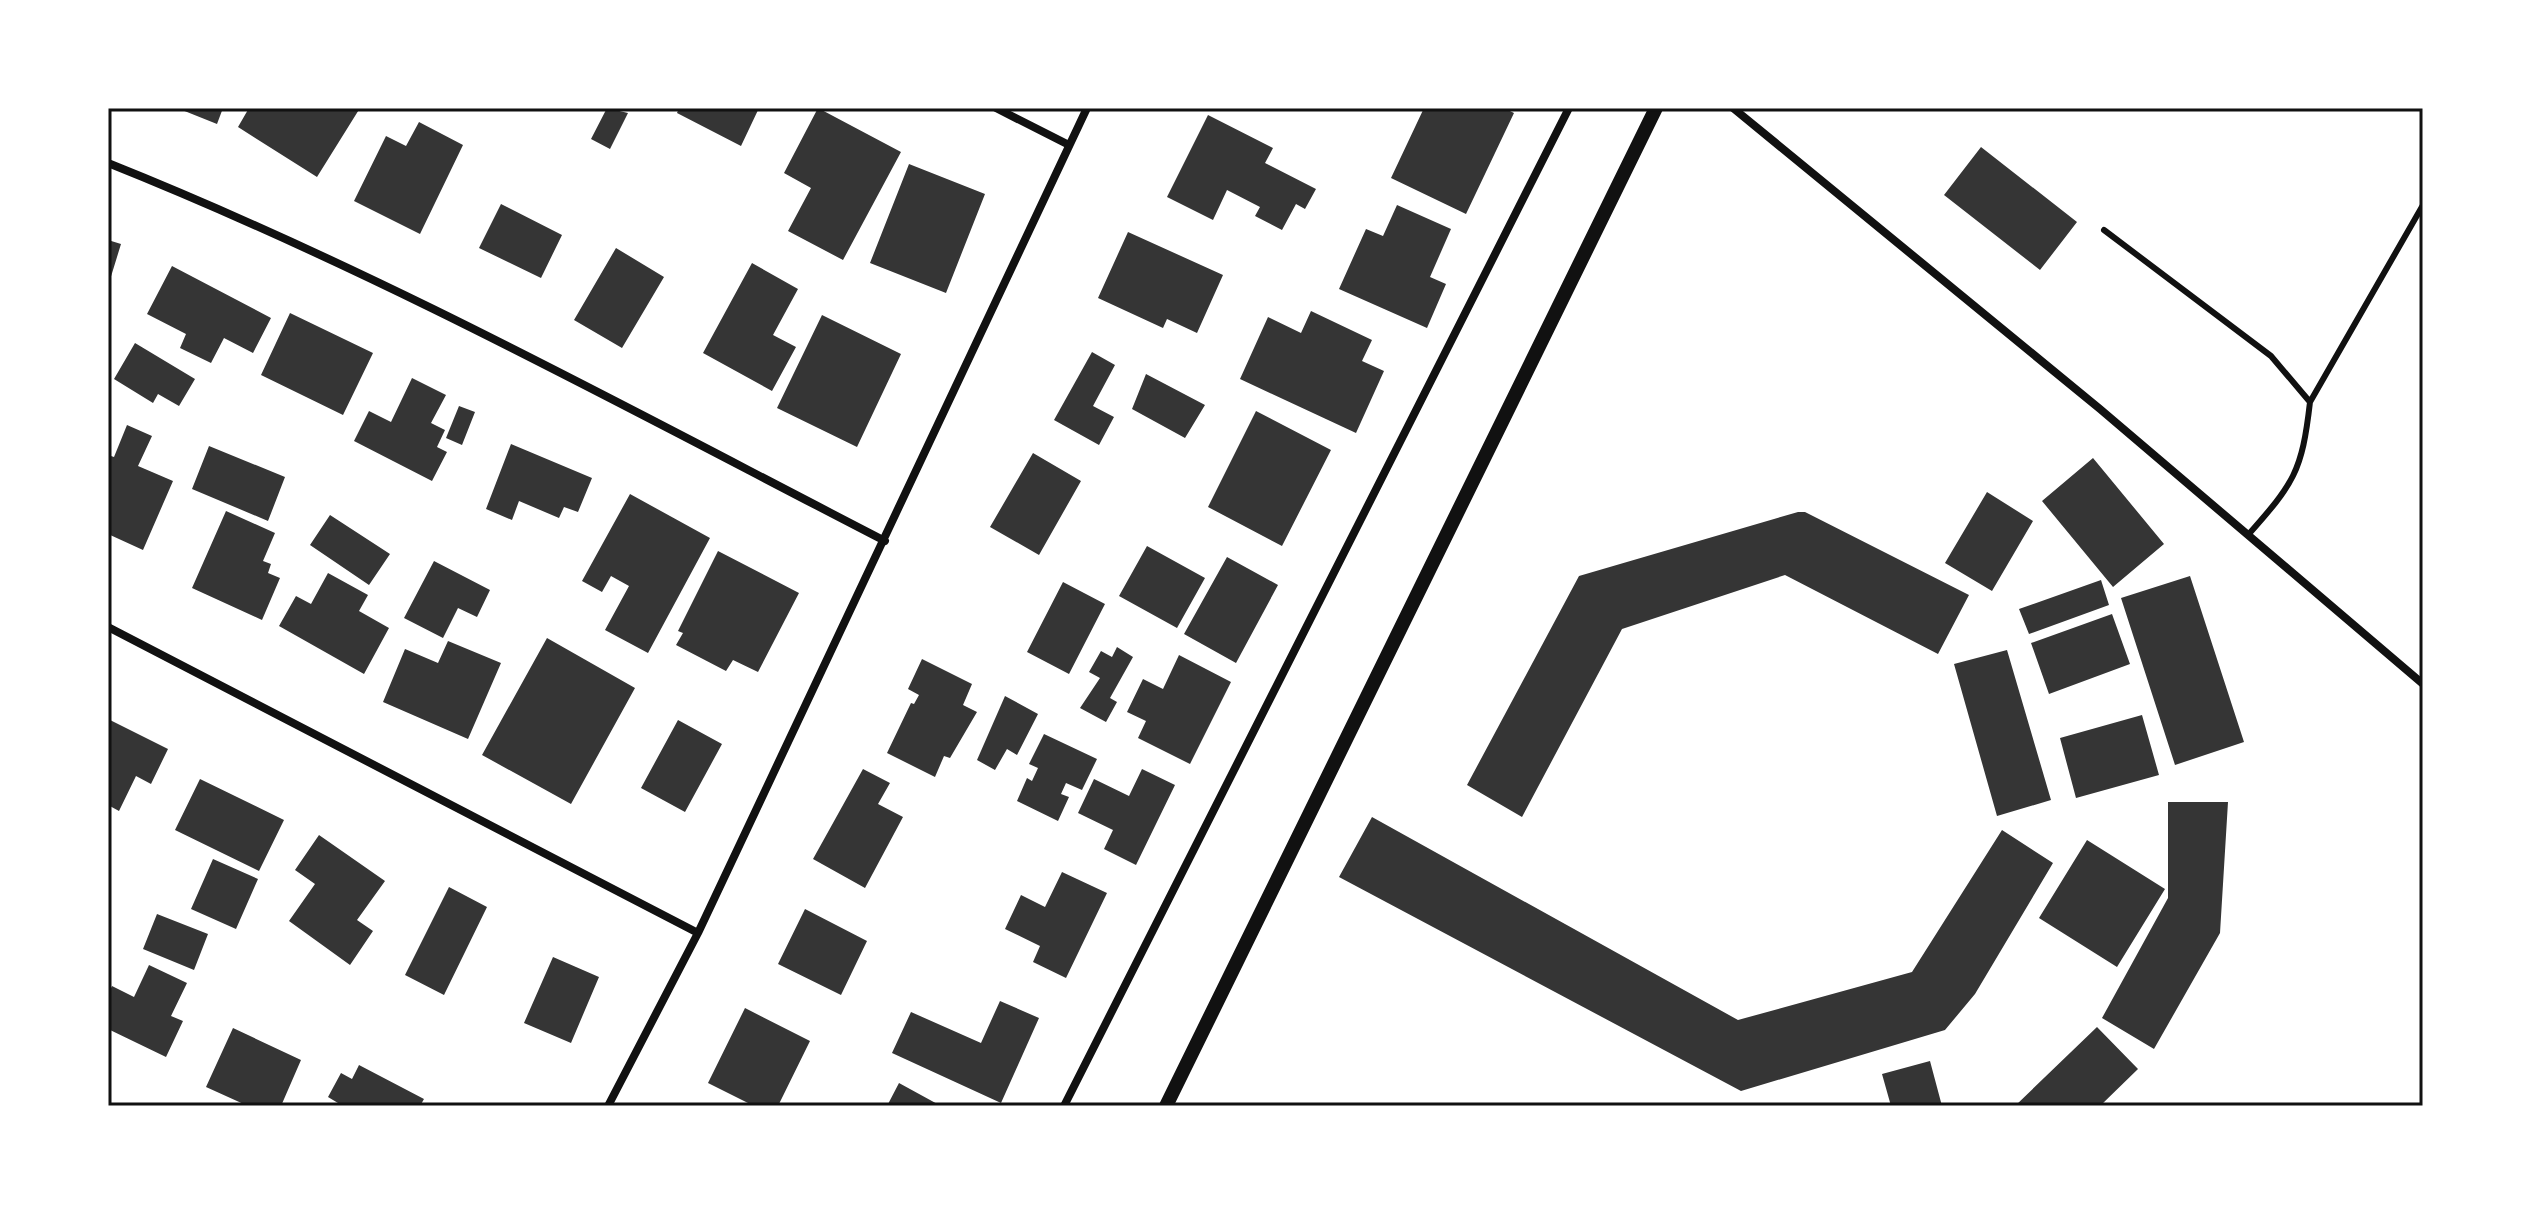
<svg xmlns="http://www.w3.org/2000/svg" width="2531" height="1214" font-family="'DM Sans',sans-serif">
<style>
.building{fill:#353535}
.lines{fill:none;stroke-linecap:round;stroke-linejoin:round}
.service{stroke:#111;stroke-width:6}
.minor{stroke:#111;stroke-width:8}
.tertiary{stroke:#111;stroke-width:14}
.neatline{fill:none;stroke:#111;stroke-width:3}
</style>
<rect width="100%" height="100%" fill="#fff"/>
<path class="building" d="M 177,108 L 223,108 L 217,124 Z
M 249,108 L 360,108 L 317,177 L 238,127 Z
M 607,108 L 628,113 L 610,149 L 591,139 Z
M 679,108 L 759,108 L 741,146 L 677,113 Z
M 818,108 L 901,152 L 843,260 L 788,231 L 811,188 L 784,173 Z
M 1424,108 L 1504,108 L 1514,113 L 1466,214 L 1391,178 Z
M 1208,115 L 1273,148 L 1265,163 L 1316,189 L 1305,209 L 1296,204 L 1282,230 L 1255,216 L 1260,207 L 1227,190 L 1213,220 L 1167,197 Z
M 419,122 L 463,145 L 420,234 L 354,201 L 386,136 L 406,146 Z
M 1981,147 L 2077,222 L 2040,270 L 1944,195 Z
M 909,164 L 985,194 L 946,293 L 870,263 Z
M 501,204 L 562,235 L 541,278 L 479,248 Z
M 1397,205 L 1451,229 L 1430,277 L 1446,284 L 1427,328 L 1339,289 L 1366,229 L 1383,236 Z
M 1128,232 L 1223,275 L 1197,333 L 1167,319 L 1163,328 L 1098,298 Z
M 108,240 L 121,244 L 109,283 L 108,283 Z
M 616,248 L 664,277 L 622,348 L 574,320 Z
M 752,263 L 798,289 L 773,335 L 796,347 L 772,391 L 703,353 Z
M 172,266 L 271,318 L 253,353 L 224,338 L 211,363 L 180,348 L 186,334 L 147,314 Z
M 1311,311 L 1372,340 L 1362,361 L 1384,371 L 1356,433 L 1240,379 L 1268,317 L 1301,333 Z
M 290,313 L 373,353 L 343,415 L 261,375 Z
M 822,315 L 901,354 L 857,447 L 777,408 Z
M 135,343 L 195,379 L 179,406 L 158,394 L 153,403 L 114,379 Z
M 1092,352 L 1115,365 L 1093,406 L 1114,417 L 1099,445 L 1054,420 Z
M 1146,374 L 1205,405 L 1185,438 L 1132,409 Z
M 412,378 L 446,395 L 431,423 L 445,430 L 437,447 L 447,452 L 432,481 L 354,441 L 369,411 L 391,422 Z
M 459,406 L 475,412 L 462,445 L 446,438 Z
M 1256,411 L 1331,450 L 1282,546 L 1208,507 Z
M 127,425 L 152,436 L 138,466 L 173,481 L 143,550 L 108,534 L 108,455 L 114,457 Z
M 511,444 L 592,478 L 578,512 L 564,507 L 559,518 L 519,501 L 512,520 L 486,509 Z
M 209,446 L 285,477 L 268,521 L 192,489 Z
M 1033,453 L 1081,481 L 1039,555 L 990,527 Z
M 2093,458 L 2164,544 L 2113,587 L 2042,501 Z
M 1987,492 L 2033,521 L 1992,591 L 1945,563 Z
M 630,494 L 710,538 L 648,653 L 605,630 L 629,586 L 611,576 L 602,592 L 582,581 Z
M 226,511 L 275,533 L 263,561 L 271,564 L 268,573 L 280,578 L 262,620 L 192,588 Z
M 1798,512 L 1805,512 L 1969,595 L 1938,654 L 1785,575 L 1622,629 L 1522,817 L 1467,785 L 1579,576 Z
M 330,515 L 390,554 L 369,585 L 310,545 Z
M 1147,546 L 1205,578 L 1177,628 L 1119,596 Z
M 718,551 L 799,593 L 758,672 L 733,660 L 726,671 L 676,645 L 683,633 L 678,631 Z
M 1227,557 L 1278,585 L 1236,663 L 1184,634 Z
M 434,561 L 490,590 L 477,617 L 458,608 L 443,638 L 404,618 Z
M 328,573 L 368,595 L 359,611 L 389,628 L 364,674 L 279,626 L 296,596 L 311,604 Z
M 2190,576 L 2244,742 L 2175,765 L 2121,598 Z
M 2101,580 L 2109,605 L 2029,634 L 2019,609 Z
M 1063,582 L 1105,604 L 1069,674 L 1027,652 Z
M 2112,614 L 2130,664 L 2049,694 L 2031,643 Z
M 547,638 L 635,688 L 571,804 L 482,755 Z
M 448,641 L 501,663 L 468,739 L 383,702 L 405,649 L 438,663 Z
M 1117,647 L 1133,657 L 1110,698 L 1117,702 L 1106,722 L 1080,708 L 1100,678 L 1089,672 L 1101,651 L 1112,657 Z
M 2007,650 L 2051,800 L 1997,816 L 1954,664 Z
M 1179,655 L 1231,682 L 1190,764 L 1138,738 L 1146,721 L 1127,712 L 1143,679 L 1163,689 Z
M 922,659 L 972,684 L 963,705 L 977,712 L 950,758 L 944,756 L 935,777 L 887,753 L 911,703 L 914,704 L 919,695 L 908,689 Z
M 1005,696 L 1038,714 L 1017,755 L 1007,749 L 995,770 L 977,760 Z
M 2142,715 L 2159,775 L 2076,798 L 2060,738 Z
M 108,719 L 168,749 L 151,784 L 136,776 L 119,811 L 108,805 Z
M 678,720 L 722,744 L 685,812 L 641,788 Z
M 1044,734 L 1097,759 L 1082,790 L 1066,783 L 1061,794 L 1069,797 L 1058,821 L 1017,801 L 1027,778 L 1032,781 L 1038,768 L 1029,764 Z
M 863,769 L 890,783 L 878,804 L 903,817 L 865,888 L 813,859 Z
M 1142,769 L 1175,785 L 1136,865 L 1104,849 L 1113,830 L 1078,813 L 1094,779 L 1129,796 Z
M 200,779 L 284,820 L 259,871 L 175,830 Z
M 2168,802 L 2228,802 L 2220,933 L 2154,1049 L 2102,1018 L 2168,898 Z
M 1372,817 L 1738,1020 L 1912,972 L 2002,830 L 2053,863 L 1975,994 L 1945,1030 L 1741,1091 L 1339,877 Z
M 319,835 L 385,881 L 357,920 L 373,931 L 350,965 L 289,921 L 315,884 L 295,870 Z
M 2087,840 L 2165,889 L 2117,967 L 2039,918 Z
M 213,859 L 258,879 L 236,929 L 191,909 Z
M 1062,872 L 1107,893 L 1066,978 L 1033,962 L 1040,946 L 1005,929 L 1021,895 L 1045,907 Z
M 449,887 L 487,907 L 444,995 L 405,975 Z
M 805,909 L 867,941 L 841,995 L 778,964 Z
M 157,914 L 208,934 L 194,970 L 143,949 Z
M 553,957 L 599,977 L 571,1043 L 524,1023 Z
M 149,965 L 187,983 L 171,1016 L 183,1021 L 166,1057 L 108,1029 L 108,994 L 112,986 L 134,997 Z
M 1000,1001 L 1039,1018 L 1001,1103 L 892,1053 L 911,1012 L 981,1043 Z
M 745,1008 L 810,1041 L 778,1106 L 754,1106 L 708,1083 Z
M 2097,1027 L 2138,1069 L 2100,1106 L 2015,1106 Z
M 233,1028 L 301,1060 L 281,1106 L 248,1106 L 206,1087 Z
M 1930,1061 L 1942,1106 L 1891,1106 L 1882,1074 Z
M 359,1065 L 424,1099 L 420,1106 L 336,1106 L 338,1103 L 328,1097 L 341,1073 L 352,1079 Z
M 899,1083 L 941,1106 L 887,1106 Z"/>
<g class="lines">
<path class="service" d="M 2104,230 L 2271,356 L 2310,402 C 2302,472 2294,483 2248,535
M 2310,402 L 2423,205"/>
<path class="minor" d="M 996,108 L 1069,145
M 1733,108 L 2100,409 L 2423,684
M 108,163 C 376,270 629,409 885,541
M 108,627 L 698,933
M 608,1106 L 698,933 L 1087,108
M 1064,1106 L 1569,108"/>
<path class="tertiary" d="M 1166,1106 L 1656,108"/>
</g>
<rect width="2531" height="1214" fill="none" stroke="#ffffff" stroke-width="220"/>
<rect x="110" y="110" width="2311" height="994" class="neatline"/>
</svg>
